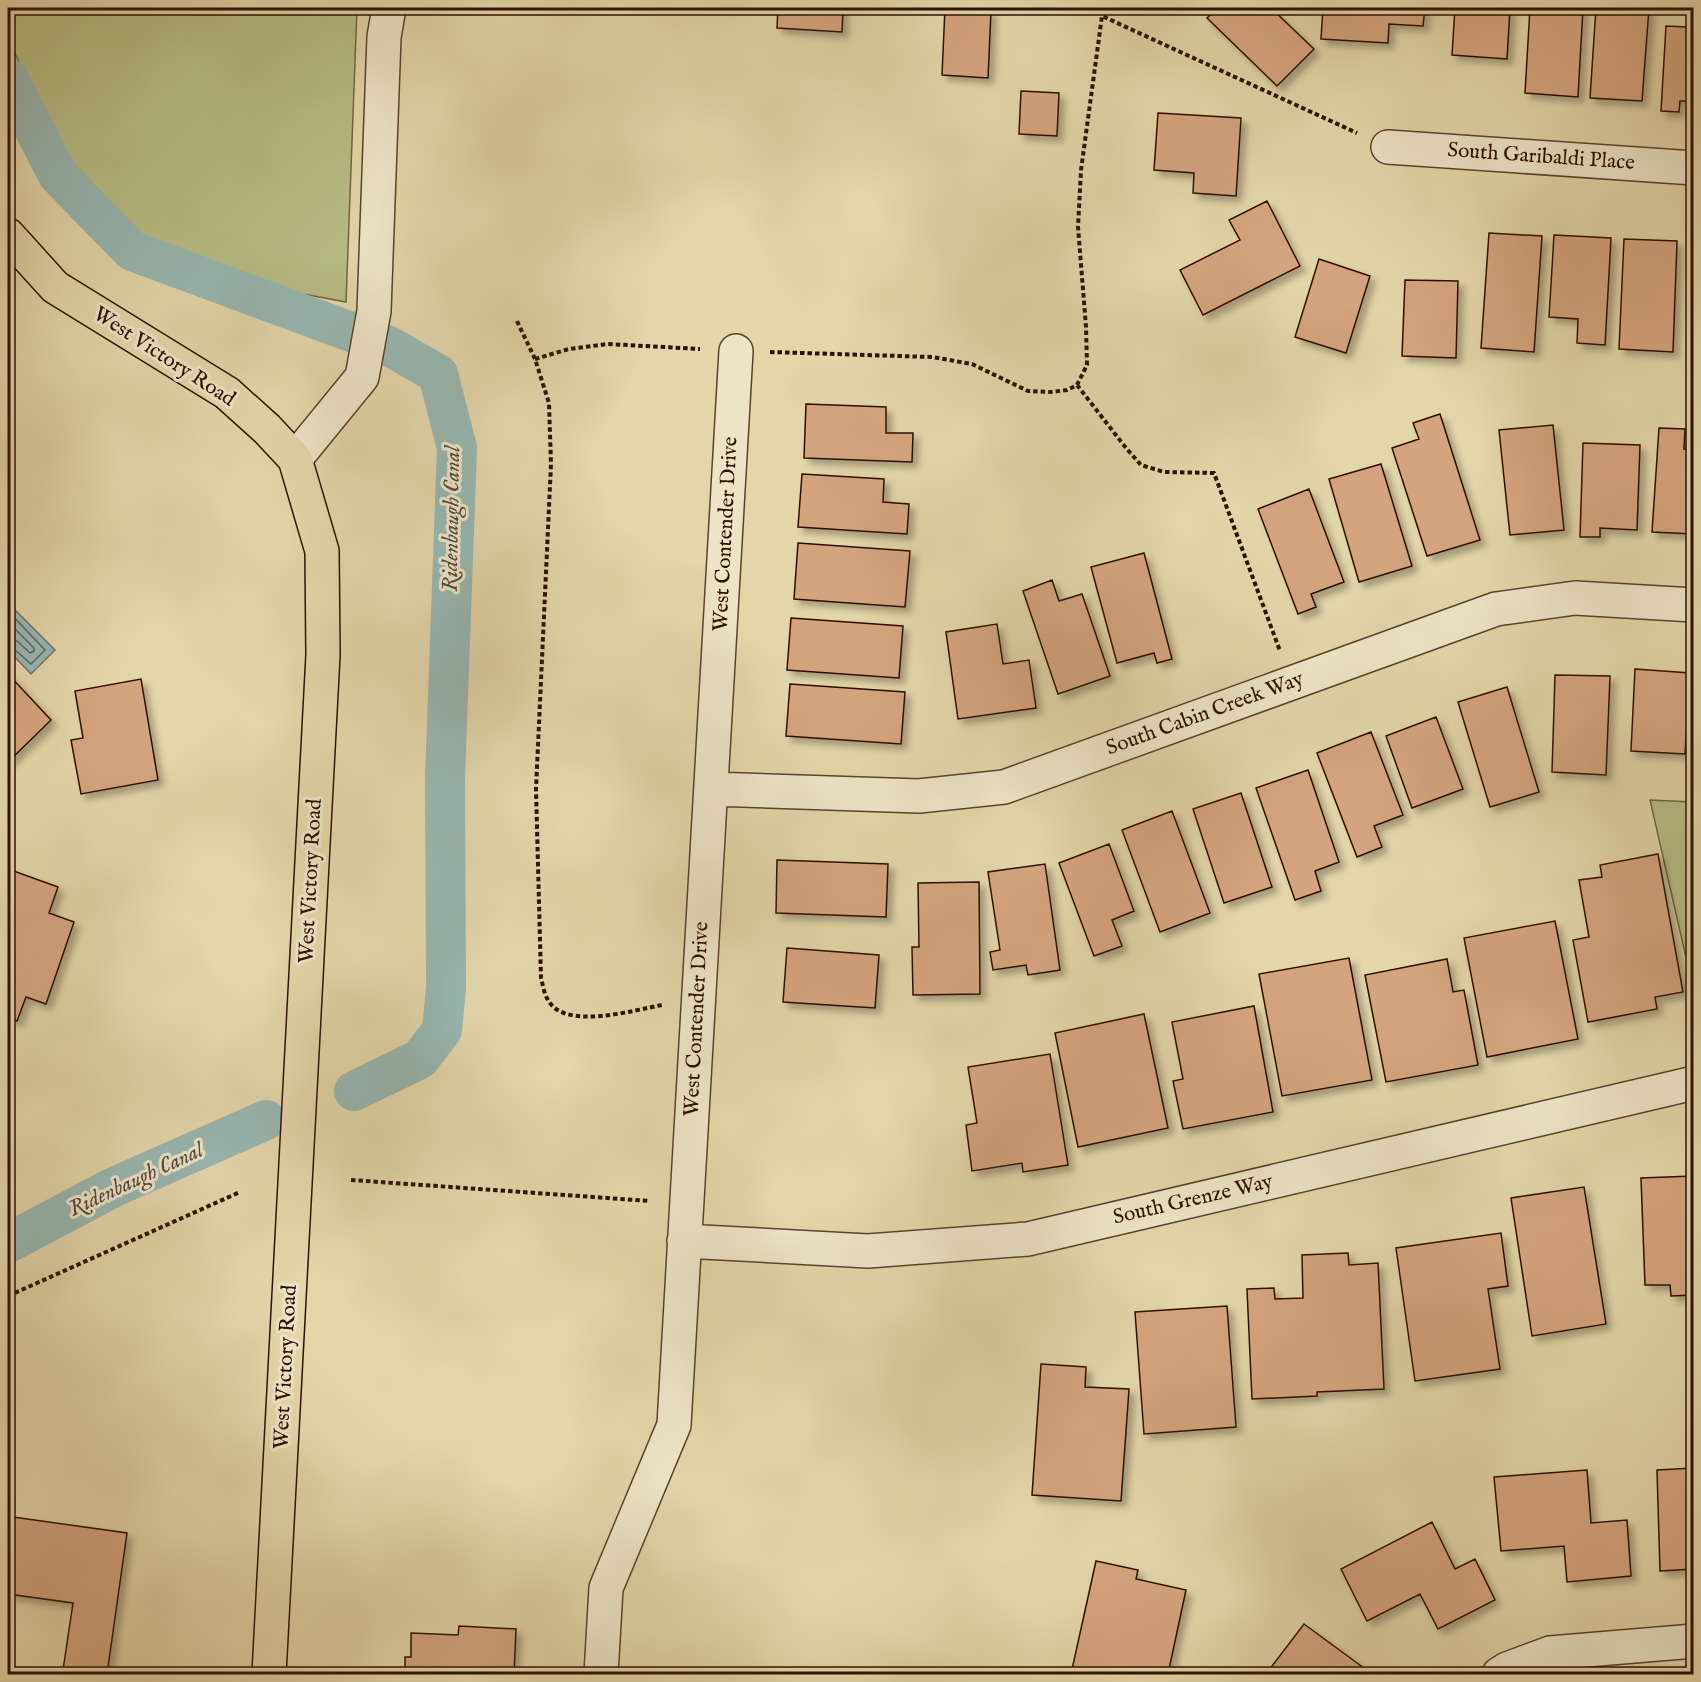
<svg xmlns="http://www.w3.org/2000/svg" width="1701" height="1682" font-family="'IM FELL English',serif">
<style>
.green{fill:#b7bd85;stroke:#726644;stroke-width:1.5}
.water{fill:#97b7b1;stroke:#6d746b;stroke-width:1.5}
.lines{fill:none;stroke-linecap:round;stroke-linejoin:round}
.shore{stroke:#62645a;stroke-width:1.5}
.canal{stroke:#97b7b1;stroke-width:40}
.building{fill:#d4a47f;stroke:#2e1003;stroke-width:1.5;filter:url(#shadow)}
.minor-casing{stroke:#5b422c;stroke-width:36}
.major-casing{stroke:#2e1003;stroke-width:36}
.path{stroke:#2e1003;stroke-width:4;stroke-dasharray:4.5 3;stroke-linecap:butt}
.minor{stroke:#ede4c7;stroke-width:33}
.major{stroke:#e3d6a9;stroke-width:33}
.labels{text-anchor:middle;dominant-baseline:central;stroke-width:6;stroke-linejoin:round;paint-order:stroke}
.street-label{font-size:21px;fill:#2e1003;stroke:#ede4c7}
.water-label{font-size:22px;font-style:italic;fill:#534a40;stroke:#ede4c7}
</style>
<defs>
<filter id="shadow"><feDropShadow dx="5.5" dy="5.5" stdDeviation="3" flood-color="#0004"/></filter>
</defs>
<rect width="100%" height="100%" fill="#e3d6a9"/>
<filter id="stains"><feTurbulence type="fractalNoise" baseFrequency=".00333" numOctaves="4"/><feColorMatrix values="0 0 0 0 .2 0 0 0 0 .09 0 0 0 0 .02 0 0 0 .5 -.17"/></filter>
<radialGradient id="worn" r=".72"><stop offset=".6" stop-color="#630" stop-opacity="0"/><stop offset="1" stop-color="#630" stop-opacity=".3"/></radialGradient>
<path class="green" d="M 8,8 L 357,8 L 346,302 L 176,270 L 78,191 L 8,38 Z
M 1650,800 L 1693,802 L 1693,988 Z"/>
<path class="water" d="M 8,603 L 55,650 L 31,674 L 8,650 Z"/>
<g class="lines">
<path class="shore" d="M 8,611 L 45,650 L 31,664 L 13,648 L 8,647
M 8,622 L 34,648 L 34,651 L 30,653 L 17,641 L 8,639"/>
<path class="canal" d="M 8,78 L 58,175 L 132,251 L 389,346 L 438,374 L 457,448 L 445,778 L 446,988 L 442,1030 L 420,1059 L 354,1091
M 8,1243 L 114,1187 L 266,1120"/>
</g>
<path class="building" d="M 778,8 L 843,8 L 842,32 L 777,28 Z
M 945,8 L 991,11 L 988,78 L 942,75 Z
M 1217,8 L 1271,8 L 1314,49 L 1277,86 L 1207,18 Z
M 1323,8 L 1425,8 L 1423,26 L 1389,24 L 1388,43 L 1321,39 Z
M 1455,8 L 1510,8 L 1507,59 L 1452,55 Z
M 1530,8 L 1583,8 L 1578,97 L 1525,93 Z
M 1596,8 L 1649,8 L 1642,101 L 1590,98 Z
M 1688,8 L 1694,8 L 1694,101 L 1680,101 L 1679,112 L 1661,111 L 1666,26 L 1687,27 Z
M 1021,91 L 1059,93 L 1057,136 L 1019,134 Z
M 1158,113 L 1241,118 L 1236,196 L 1193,193 L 1194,173 L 1154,170 Z
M 1267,201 L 1300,266 L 1203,315 L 1180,270 L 1240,240 L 1229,220 Z
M 1489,233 L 1542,236 L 1534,352 L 1481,348 Z
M 1554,235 L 1611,238 L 1605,345 L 1577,343 L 1578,319 L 1549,317 Z
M 1624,239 L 1677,241 L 1673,352 L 1619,349 Z
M 1319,259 L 1370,276 L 1346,353 L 1295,337 Z
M 1405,280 L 1458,281 L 1456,358 L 1402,356 Z
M 806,404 L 886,407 L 886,433 L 913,433 L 912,462 L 804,458 Z
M 1440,414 L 1480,540 L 1427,556 L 1392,448 L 1419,439 L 1413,423 Z
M 1553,425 L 1564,530 L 1510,535 L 1499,430 Z
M 1659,428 L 1685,429 L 1684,449 L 1694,450 L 1694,534 L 1652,532 Z
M 1583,443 L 1640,445 L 1637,530 L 1600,528 L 1600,537 L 1580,537 Z
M 1381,464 L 1412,566 L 1359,582 L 1329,479 Z
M 802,474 L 884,479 L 883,502 L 909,504 L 907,534 L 798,527 Z
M 1309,489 L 1344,582 L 1311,594 L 1316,607 L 1298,614 L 1258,509 Z
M 798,543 L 910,551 L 905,607 L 794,599 Z
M 1144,553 L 1172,659 L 1157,663 L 1154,653 L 1117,663 L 1091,567 Z
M 1052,580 L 1059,601 L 1082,594 L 1110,676 L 1058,694 L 1023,591 Z
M 791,618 L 903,626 L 899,678 L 787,670 Z
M 997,624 L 1003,664 L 1029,660 L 1036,708 L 958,719 L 946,632 Z
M 1635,669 L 1690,673 L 1685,754 L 1631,751 Z
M 8,674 L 51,720 L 8,762 Z
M 1555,675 L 1610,676 L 1606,775 L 1552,772 Z
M 141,679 L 158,780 L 81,794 L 71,740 L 83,738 L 75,691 Z
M 790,684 L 905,692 L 901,744 L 786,736 Z
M 1507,687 L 1539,792 L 1490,807 L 1458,702 Z
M 1436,717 L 1463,789 L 1412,808 L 1386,736 Z
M 1371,732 L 1403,815 L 1374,826 L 1382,847 L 1357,857 L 1317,753 Z
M 1308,770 L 1339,862 L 1315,871 L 1321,891 L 1295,900 L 1256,788 Z
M 1241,793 L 1272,887 L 1224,903 L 1193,809 Z
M 1172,811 L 1210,913 L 1160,932 L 1122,830 Z
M 1109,844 L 1134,911 L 1112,920 L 1122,946 L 1094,956 L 1059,863 Z
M 1658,854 L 1683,992 L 1655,997 L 1657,1009 L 1588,1022 L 1573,940 L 1589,937 L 1579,880 L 1602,877 L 1600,865 Z
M 777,860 L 888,864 L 886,917 L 776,913 Z
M 1045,864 L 1060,970 L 1028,975 L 1026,965 L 993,970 L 990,952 L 1000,950 L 988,872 Z
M 8,869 L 58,887 L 49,913 L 74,922 L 46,1004 L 26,997 L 17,1021 L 8,1018 Z
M 979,882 L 980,994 L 913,995 L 912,947 L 919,947 L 918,883 Z
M 1555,921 L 1578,1039 L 1487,1057 L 1464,938 Z
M 787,948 L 879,955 L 875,1008 L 783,1002 Z
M 1349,958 L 1372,1080 L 1282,1096 L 1259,974 Z
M 1447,959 L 1453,992 L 1464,990 L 1478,1065 L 1386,1082 L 1365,975 Z
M 1254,1006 L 1273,1112 L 1183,1129 L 1173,1081 L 1183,1079 L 1172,1022 Z
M 1144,1014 L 1168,1128 L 1078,1147 L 1055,1033 Z
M 1050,1054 L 1068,1165 L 1023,1172 L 1022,1163 L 972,1171 L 966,1125 L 977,1123 L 968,1067 Z
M 1694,1176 L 1694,1295 L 1671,1296 L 1670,1285 L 1645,1285 L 1641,1178 Z
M 1584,1187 L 1606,1324 L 1532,1336 L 1511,1198 Z
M 1501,1233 L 1508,1286 L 1488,1289 L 1500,1369 L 1415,1381 L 1396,1248 Z
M 1348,1253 L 1349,1265 L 1378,1263 L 1384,1389 L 1317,1392 L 1317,1396 L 1252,1399 L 1247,1289 L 1274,1288 L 1275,1299 L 1303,1298 L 1302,1255 Z
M 1227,1306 L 1236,1427 L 1144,1434 L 1135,1312 Z
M 1041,1364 L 1086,1367 L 1085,1387 L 1129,1389 L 1121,1501 L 1032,1495 Z
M 1694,1468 L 1694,1569 L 1660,1571 L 1657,1470 Z
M 1587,1470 L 1591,1523 L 1627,1520 L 1631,1576 L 1567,1582 L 1564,1546 L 1501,1551 L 1494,1477 Z
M 13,1517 L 127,1533 L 107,1674 L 63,1670 L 73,1603 L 8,1594 L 8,1557 Z
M 1432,1522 L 1455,1569 L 1475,1559 L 1495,1600 L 1438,1629 L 1420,1594 L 1367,1621 L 1341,1569 Z
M 1096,1561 L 1138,1570 L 1136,1579 L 1186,1590 L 1168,1674 L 1071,1674 Z
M 1304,1624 L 1372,1674 L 1266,1674 Z
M 459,1626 L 516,1629 L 514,1674 L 405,1674 L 405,1657 L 411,1657 L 411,1633 L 458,1635 Z"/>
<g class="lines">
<defs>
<path id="minor" d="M 1388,147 L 1694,168
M 295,459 L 362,377 L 374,311 L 384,37 L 389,8
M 711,789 L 919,796 L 1004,787 L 1496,609 L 1575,598 L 1694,605
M 684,1241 L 868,1251 L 1028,1239 L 1694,1083
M 601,1674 L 606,1588 L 674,1425 L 736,351
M 1499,1674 L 1507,1669 L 1550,1653 L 1694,1641"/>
<path id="major" d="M 8,235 L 55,287 L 227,393 L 267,429 L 295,459 L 322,551 L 323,655 L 269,1674"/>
</defs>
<use href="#minor" class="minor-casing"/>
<use href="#major" class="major-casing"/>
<path class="path" d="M 517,321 L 535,359 L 549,403 L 551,464 L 536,789 L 541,978 C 543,985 544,994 548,1000 C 565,1031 634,1010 662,1005
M 770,352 L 932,357 L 972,364 L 1028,391 L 1051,392 L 1067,390 L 1077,385 L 1087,365 L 1086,327 L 1078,227 L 1081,170 L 1102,16 L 1357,133
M 535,359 L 569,349 L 608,344 L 700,349
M 1077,385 L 1126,448 L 1141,465 L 1164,472 L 1214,473 L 1280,651
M 351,1180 L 650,1201
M 8,1296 L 240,1192"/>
<use href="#minor" class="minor"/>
<use href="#major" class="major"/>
</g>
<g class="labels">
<g class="street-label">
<text transform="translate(1541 157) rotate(4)">South Garibaldi Place</text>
<text transform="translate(164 357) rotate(33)">West Victory Road</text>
<text transform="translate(726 534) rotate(-87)">West Contender Drive</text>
<text transform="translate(1205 714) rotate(-20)">South Cabin Creek Way</text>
<text transform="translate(311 881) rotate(-87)">West Victory Road</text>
<text transform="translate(697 1019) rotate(-87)">West Contender Drive</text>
<text transform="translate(1193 1200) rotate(-13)">South Grenze Way</text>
<text transform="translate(286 1367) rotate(-87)">West Victory Road</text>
</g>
<g class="water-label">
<text transform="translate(452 519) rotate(-89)">Ridenbaugh Canal</text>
<text transform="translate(136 1180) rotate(-25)">Ridenbaugh Canal</text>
</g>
</g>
<rect width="1701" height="1682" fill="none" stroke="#e3d6a9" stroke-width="30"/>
<rect x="9" y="9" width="1683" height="1664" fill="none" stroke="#2e1003" stroke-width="3"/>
<rect x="15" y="15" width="1671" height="1652" fill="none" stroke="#2e1003" stroke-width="1.5"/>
<rect width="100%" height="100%" filter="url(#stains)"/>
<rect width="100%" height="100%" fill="url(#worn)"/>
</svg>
